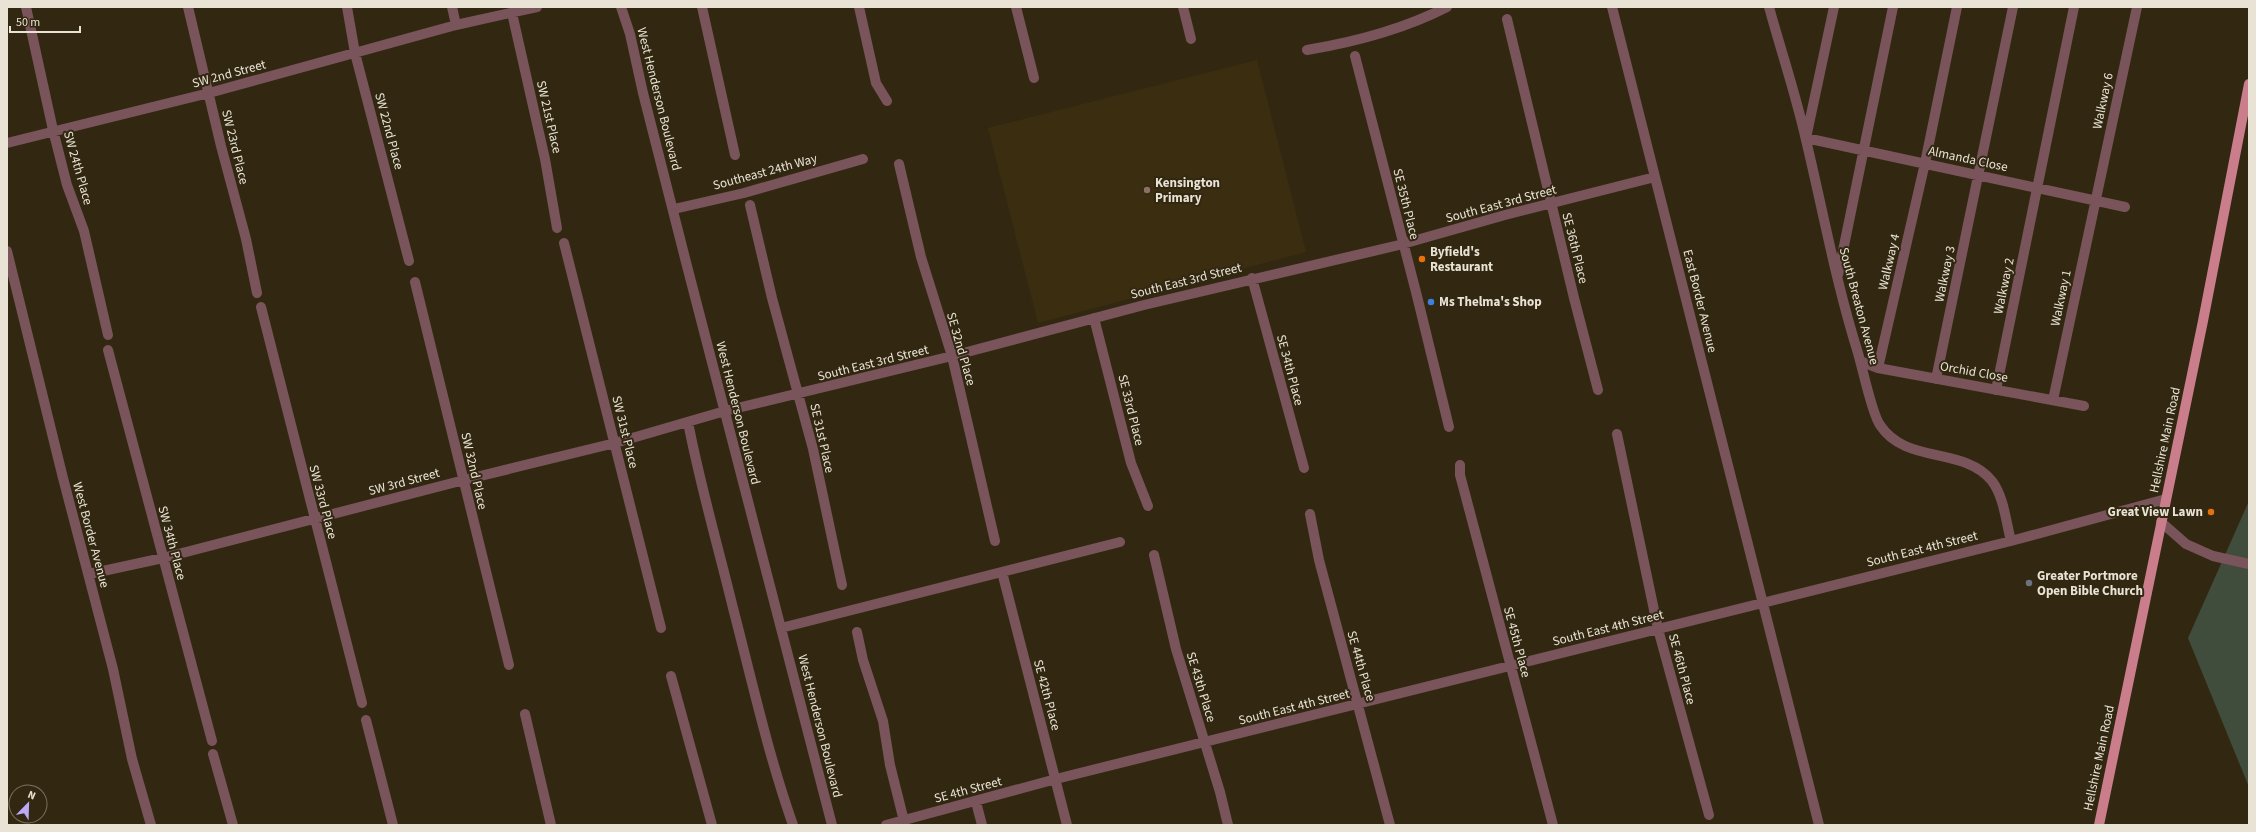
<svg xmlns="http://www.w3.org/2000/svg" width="2256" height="832" font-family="'Source Sans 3',sans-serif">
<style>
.built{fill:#3b2d10}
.green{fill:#414d3c}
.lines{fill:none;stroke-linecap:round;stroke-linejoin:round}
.minor{stroke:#7a545b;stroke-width:10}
.major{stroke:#ca7e8c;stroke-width:10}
.education-dot{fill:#8d6e63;stroke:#322812;stroke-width:1.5}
.food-dot{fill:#e8710a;stroke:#322812;stroke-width:1.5}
.shop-dot{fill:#3f7fe0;stroke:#322812;stroke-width:1.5}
.worship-dot{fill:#6b7280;stroke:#322812;stroke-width:1.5}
.labels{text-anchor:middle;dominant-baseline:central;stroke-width:4;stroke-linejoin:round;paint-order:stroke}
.street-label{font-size:13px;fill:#e9e3d6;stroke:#322812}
.poi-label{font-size:13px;font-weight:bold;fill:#e9e3d6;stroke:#322812;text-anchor:start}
</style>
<rect width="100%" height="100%" fill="#322812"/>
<path class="built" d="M 1257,60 L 1306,252 L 1038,323 L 988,128 Z"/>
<path class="green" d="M 2249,501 L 2249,787 L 2188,638 Z"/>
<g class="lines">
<path class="minor" d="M 26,7 L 53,130 L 67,185 L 84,231 L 108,335
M 188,7 L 221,146 L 246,239 L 257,293
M 347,7 L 355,53 L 409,261
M 452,7 L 456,25
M 621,7 L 630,34 L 643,93 L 687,266 L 832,825
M 702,7 L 735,155
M 859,7 L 876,83 L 887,101
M 1016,7 L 1034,78
M 1183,7 L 1191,39
M 1612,7 L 1819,825
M 1769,7 C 1781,51 1796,95 1806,140 C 1823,211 1836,283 1858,353 C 1863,370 1872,414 1880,425 C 1906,465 1964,446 1992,481 C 2004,497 2006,522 2011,541
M 1834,7 L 1806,138 L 2125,207
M 512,13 L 545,159 L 557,228
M 1507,19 L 1574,298 L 1598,390
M 1307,50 C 1355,42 1404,29 1447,7
M 1355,56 L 1417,296 L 1449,427
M 7,143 L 209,93 L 456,25 L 537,7
M 899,164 L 921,257 L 952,356 L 995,541
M 750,205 L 772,298 L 813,449 L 842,585
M 674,209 L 744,193 L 863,159
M 564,243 L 661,628
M 7,251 L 63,478 L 113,669 L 132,759 L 151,825
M 1838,275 L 1893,7
M 1252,278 L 1304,468
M 415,282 L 509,665
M 261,307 L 362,703
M 1094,318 L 1131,463 L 1148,506
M 108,350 L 212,741
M 1860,361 L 1878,368 L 2084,406
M 1878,368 L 1925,163 L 1957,7
M 1936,379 L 2013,7
M 1996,390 L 2074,7
M 2053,400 L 2137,7
M 688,422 C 700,485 718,546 733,608 C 752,681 768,754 793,825
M 1617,434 L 1658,629 L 1709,815
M 1460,465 L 1460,475 L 1553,825
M 1310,514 L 1319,560 L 1390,825
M 2161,522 L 2186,544 L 2213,556 L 2249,564
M 1154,555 L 1176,649 L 1220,792 L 1228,825
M 1002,572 L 1067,825
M 89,574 L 163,558 L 464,480 L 615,443 L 725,411 L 952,356 L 1144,305 L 1399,245 L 1505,215 L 1655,177
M 781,628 L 1120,542
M 857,632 L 863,660 L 883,721 L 890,765 L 904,821
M 671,676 L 712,825
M 525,714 L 551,825
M 366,720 L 393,825
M 213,754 L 233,825
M 976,802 L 982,825
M 886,825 L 1056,779 L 2011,541 L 2166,499"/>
<path class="major" d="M 2099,825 L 2203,321 L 2249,84"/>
</g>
<circle class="education-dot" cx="1147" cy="190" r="4"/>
<g class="food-dot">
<circle cx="1422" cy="259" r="4"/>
<circle cx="2211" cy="512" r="4"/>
</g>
<circle class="shop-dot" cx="1431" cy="302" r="4"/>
<circle class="worship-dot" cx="2029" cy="583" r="4"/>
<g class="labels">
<g class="street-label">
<text transform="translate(229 74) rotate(-15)">SW 2nd Street</text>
<text transform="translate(659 99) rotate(76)">West Henderson Boulevard</text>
<text transform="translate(2103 101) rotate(-78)">Walkway 6</text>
<text transform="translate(549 117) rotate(77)">SW 21st Place</text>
<text transform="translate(389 131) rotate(75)">SW 22nd Place</text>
<text transform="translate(235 147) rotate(76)">SW 23rd Place</text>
<text transform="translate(1968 159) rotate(12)">Almanda Close</text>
<text transform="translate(78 168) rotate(74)">SW 24th Place</text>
<text transform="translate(765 172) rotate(-15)">Southeast 24th Way</text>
<text transform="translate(1406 204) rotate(76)">SE 35th Place</text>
<text transform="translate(1501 204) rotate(-15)">South East 3rd Street</text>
<text transform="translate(1575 248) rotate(76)">SE 36th Place</text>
<text transform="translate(1889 262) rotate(-77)">Walkway 4</text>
<text transform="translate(1945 274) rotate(-78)">Walkway 3</text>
<text transform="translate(1186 281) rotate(-14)">South East 3rd Street</text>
<text transform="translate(2004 286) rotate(-78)">Walkway 2</text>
<text transform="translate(2061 298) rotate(-78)">Walkway 1</text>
<text transform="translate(1700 301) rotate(76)">East Border Avenue</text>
<text transform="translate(1859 306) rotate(75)">South Breaton Avenue</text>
<text transform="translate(961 349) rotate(74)">SE 32nd Place</text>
<text transform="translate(873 363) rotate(-14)">South East 3rd Street</text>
<text transform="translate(1290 370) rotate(75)">SE 34th Place</text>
<text transform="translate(1974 372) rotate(10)">Orchid Close</text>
<text transform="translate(1131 410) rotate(76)">SE 33rd Place</text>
<text transform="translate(738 413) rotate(76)">West Henderson Boulevard</text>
<text transform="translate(625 432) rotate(76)">SW 31st Place</text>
<text transform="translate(822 438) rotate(77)">SE 31st Place</text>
<text transform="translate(2165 440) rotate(-78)">Hellshire Main Road</text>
<text transform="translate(474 471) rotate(77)">SW 32nd Place</text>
<text transform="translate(404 482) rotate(-15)">SW 3rd Street</text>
<text transform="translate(323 502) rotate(75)">SW 33rd Place</text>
<text transform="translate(91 535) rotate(75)">West Border Avenue</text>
<text transform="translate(172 543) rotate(75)">SW 34th Place</text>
<text transform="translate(1922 549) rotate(-14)">South East 4th Street</text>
<text transform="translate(1608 628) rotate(-14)">South East 4th Street</text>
<text transform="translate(1517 642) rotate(75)">SE 45th Place</text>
<text transform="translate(1361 666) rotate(74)">SE 44th Place</text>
<text transform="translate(1682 669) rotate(75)">SE 46th Place</text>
<text transform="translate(1201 687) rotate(73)">SE 43th Place</text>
<text transform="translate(1047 695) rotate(75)">SE 42th Place</text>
<text transform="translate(1294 707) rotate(-14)">South East 4th Street</text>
<text transform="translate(820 726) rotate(76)">West Henderson Boulevard</text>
<text transform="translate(2099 758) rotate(-78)">Hellshire Main Road</text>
<text transform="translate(968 790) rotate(-15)">SE 4th Street</text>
</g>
<g class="poi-label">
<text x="1155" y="183">Kensington<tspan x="1155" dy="15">Primary</tspan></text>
<text x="1430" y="252">Byfield's<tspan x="1430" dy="15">Restaurant</tspan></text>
<text x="1439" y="302">Ms Thelma's Shop</text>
<text x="2203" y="512" text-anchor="end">Great View Lawn</text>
<text x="2037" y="576">Greater Portmore<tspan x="2037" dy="15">Open Bible Church</tspan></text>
</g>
</g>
<rect width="2256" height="832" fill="none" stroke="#e9e3d6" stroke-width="16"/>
<g transform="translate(28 804) rotate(23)"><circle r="19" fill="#322812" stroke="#7b7360"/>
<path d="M0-3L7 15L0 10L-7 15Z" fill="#bda9f5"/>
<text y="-6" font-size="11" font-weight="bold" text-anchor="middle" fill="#e9e3d6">N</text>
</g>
<path d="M10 26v6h70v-6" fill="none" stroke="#e9e3d6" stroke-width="2"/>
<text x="16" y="26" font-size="12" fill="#e9e3d6" stroke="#322812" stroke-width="3" paint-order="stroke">50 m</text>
</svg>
